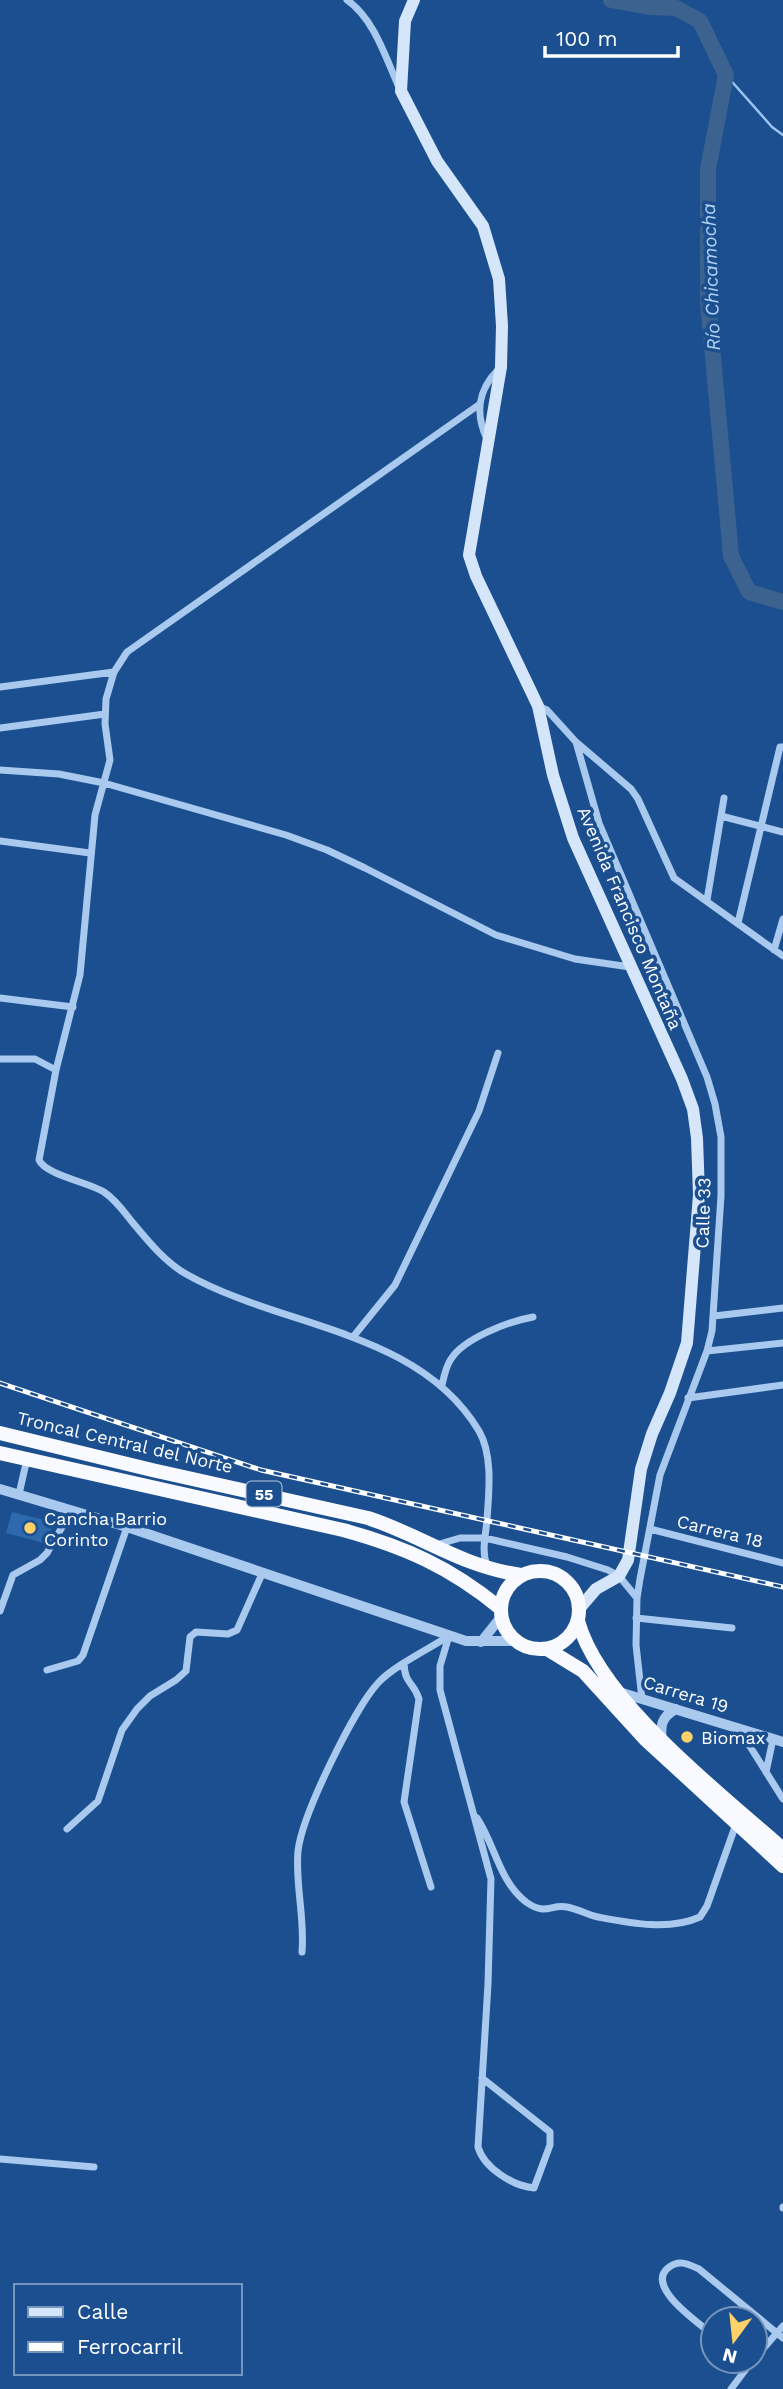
<svg xmlns="http://www.w3.org/2000/svg" width="783" height="2389" font-family="'Work Sans',sans-serif">
<style>
.green{fill:#2e69ad}
.lines{fill:none;stroke-linecap:round;stroke-linejoin:round}
.stream{stroke:#9cc4f0;stroke-width:2.5}
.river{stroke:#3c6290;stroke-width:16}
.minor{stroke:#a9c9ee;stroke-width:7}
.tertiary{stroke:#a9c9ee;stroke-width:10}
.secondary{stroke:#d6e6fa;stroke-width:12}
.trunk{stroke:#f8faff;stroke-width:14}
.rail-casing{stroke:#fff;stroke-width:5}
.rail{stroke:#1b4f8f;stroke-width:2.5;stroke-dasharray:8;stroke-linecap:butt}
.poi-dot{fill:#ffd166;stroke:#1b4f8f;stroke-width:2.5}
.labels{text-anchor:middle;dominant-baseline:central;stroke-width:7;stroke-linejoin:round;paint-order:stroke}
.shield{fill:#1b4f8f;stroke:#bbcadd;stroke-width:2}
.shield-label{font-size:16px;font-weight:bold;fill:#fff}
.street-label{font-size:18px;fill:#fff;stroke:#1b4f8f}
.poi-label{font-size:18px;fill:#fff;stroke:#1b4f8f;text-anchor:start}
.water-label{font-size:19px;font-style:italic;fill:#b5d3f5;stroke:#1b4f8f}
</style>
<rect width="100%" height="100%" fill="#1b4f8f"/>
<path class="green" d="M 12,1512 L 53,1522 L 48,1544 L 6,1533 Z"/>
<g class="lines">
<path class="stream" d="M 726,75 L 772,127 L 783,135"/>
<path class="river" d="M 611,0 L 649,7 L 676,8 L 700,21 L 726,75 L 708,169 L 708,302 L 731,556 L 749,592 L 783,602"/>
<path class="minor" d="M 347,0 C 374,19 385,56 398,85
M 480,404 L 127,652 L 114,672 L 106,699 L 105,724 L 110,760 L 95,815 L 80,975 L 56,1070 L 39,1160 C 46,1175 88,1182 104,1192 C 116,1200 124,1212 133,1223 C 148,1241 165,1262 186,1274 C 281,1328 418,1329 479,1431 C 493,1455 489,1492 487,1519 C 486,1535 481,1550 487,1566
M 487,439 C 475,414 478,390 498,370
M 0,687 L 114,672
M 538,706 L 547,710 L 576,742 L 631,789 L 638,799 L 674,878 L 783,956
M 0,728 L 105,714
M 576,742 L 599,823 L 707,1077 L 715,1104 L 721,1137 L 721,1196 L 712,1331 L 707,1351 L 660,1475 L 640,1579 L 637,1598 L 636,1645 L 642,1699
M 0,770 L 59,774 L 104,783 L 286,835 L 327,850 L 365,868 L 496,935 L 575,959 L 630,967
M 721,816 L 783,832
M 0,841 L 90,853
M 707,900 L 724,798
M 738,923 L 780,747 L 783,747
M 774,950 L 783,919
M 0,998 L 73,1007
M 0,1059 L 35,1059 L 56,1070
M 714,1316 L 783,1308
M 353,1337 L 395,1285 L 479,1111 L 498,1053
M 707,1351 L 783,1343
M 442,1385 C 444,1376 446,1366 451,1359 C 464,1338 510,1321 533,1317
M 688,1398 L 783,1385
M 19,1494 L 27,1459
M 650,1529 L 783,1563
M 436,1545 L 460,1538 L 485,1538 L 567,1557 L 608,1570 L 619,1576 L 637,1598
M 0,1611 L 13,1575 L 40,1560 L 47,1553 L 72,1510
M 636,1618 L 732,1628
M 449,1636 L 440,1666 L 440,1690 L 491,1879 L 488,1984 L 478,2147 C 484,2168 513,2186 534,2188 L 550,2145 L 550,2132 L 482,2078
M 404,1664 C 405,1685 414,1682 419,1699 L 404,1802 L 431,1887
M 47,1670 L 78,1661 L 83,1655 L 127,1527
M 739,1729 L 783,1799
M 766,1772 L 773,1739
M 477,1818 C 495,1845 499,1881 526,1902 C 546,1916 550,1904 567,1907 C 578,1909 588,1915 598,1917 C 630,1923 669,1931 700,1917 L 707,1906 L 736,1824
M 67,1829 L 98,1801 L 122,1730 L 137,1709 L 150,1696 L 176,1680 L 186,1671 L 190,1637 L 196,1632 L 228,1634 L 237,1630 L 262,1574
M 302,1952 C 305,1918 295,1884 298,1851 C 302,1815 354,1709 378,1683 C 392,1667 430,1648 449,1636
M 0,2159 L 94,2167
M 783,2207 L 783,2208
M 713,2335 C 699,2323 645,2287 668,2268 C 679,2259 688,2264 699,2269 L 783,2338
M 755,2358 L 783,2326
M 731,2389 L 752,2361"/>
<path class="tertiary" d="M 0,1489 L 127,1527 L 466,1641 L 515,1641
M 481,1642 L 501,1617
M 619,1692 L 783,1742
M 662,1741 C 660,1726 661,1717 676,1709"/>
<path class="secondary" d="M 414,0 L 405,21 L 401,91 L 437,161 L 483,226 L 499,279 L 502,326 L 501,367 L 469,555 L 476,576 L 538,706 L 553,775 L 573,838 L 682,1079 L 693,1109 L 697,1138 L 699,1195 L 687,1343 L 670,1393 L 652,1434 L 641,1469 L 628,1560 L 619,1576 L 596,1589 L 579,1609"/>
<path class="trunk" d="M 0,1433 L 152,1470 L 368,1518 C 423,1536 463,1567 521,1575
M 0,1453 L 343,1530 C 405,1547 450,1567 500,1608
M501 1610a39 39 0 1 1 78 0a39 39 0 1 1-78 0Z
M 578,1621 C 600,1701 721,1794 783,1849
M 547,1649 L 583,1671 L 645,1739 L 783,1866"/>
<defs>
<path id="rail" d="M 0,1383 L 261,1470 L 783,1587"/>
</defs>
<use href="#rail" class="rail-casing"/>
<use href="#rail" class="rail"/>
</g>
<g class="poi-dot">
<circle cx="30" cy="1528" r="7"/>
<circle cx="687" cy="1737" r="7"/>
</g>
<g class="labels">
<rect class="shield" x="246.5" y="1481.5" width="35" height="25" rx="5"/>
<g class="shield-label">
<text x="264" y="1494">55</text>
</g>
<g class="street-label">
<text transform="translate(630 918) rotate(67)">Avenida Francisco Montaña</text>
<text transform="translate(703 1213) rotate(-88)">Calle 33</text>
<text transform="translate(125 1442) rotate(13)">Troncal Central del Norte</text>
<text transform="translate(720 1531) rotate(14)">Carrera 18</text>
<text transform="translate(686 1694) rotate(17)">Carrera 19</text>
</g>
<g class="poi-label">
<text x="44" y="1518">Cancha Barrio<tspan x="44" dy="21">Corinto</tspan></text>
<text x="701" y="1737">Biomax</text>
</g>
<g class="water-label">
<text transform="translate(711 277) rotate(-92)">Río Chicamocha</text>
</g>
</g>
<rect x="14" y="2284" width="228" height="91" fill="#1b4f8f" stroke="#7695bc" stroke-width="2"/>
<rect x="28" y="2307" width="35" height="10" fill="#d6e6fa" stroke="#7695bc" stroke-width="2"/>
<text x="77" y="2319" font-size="21" fill="#ffffff">Calle</text>
<rect x="28" y="2342" width="35" height="10" fill="#ffffff" stroke="#7695bc" stroke-width="2"/>
<text x="77" y="2354" font-size="21" fill="#ffffff">Ferrocarril</text>
<g transform="translate(734 2340) rotate(195)"><circle r="33" fill="#1b4f8f" stroke="#7695bc" stroke-width="2"/>
<path d="M0-5L12 26L0 18L-12 26Z" fill="#ffd166"/>
<text y="-10" font-size="19" font-weight="bold" text-anchor="middle" fill="#ffffff">N</text>
</g>
<path d="M545 46v10h133v-10" fill="none" stroke="#ffffff" stroke-width="3.5"/>
<text x="556" y="46" font-size="21" fill="#ffffff" stroke="#1b4f8f" stroke-width="5" paint-order="stroke">100 m</text>
</svg>
